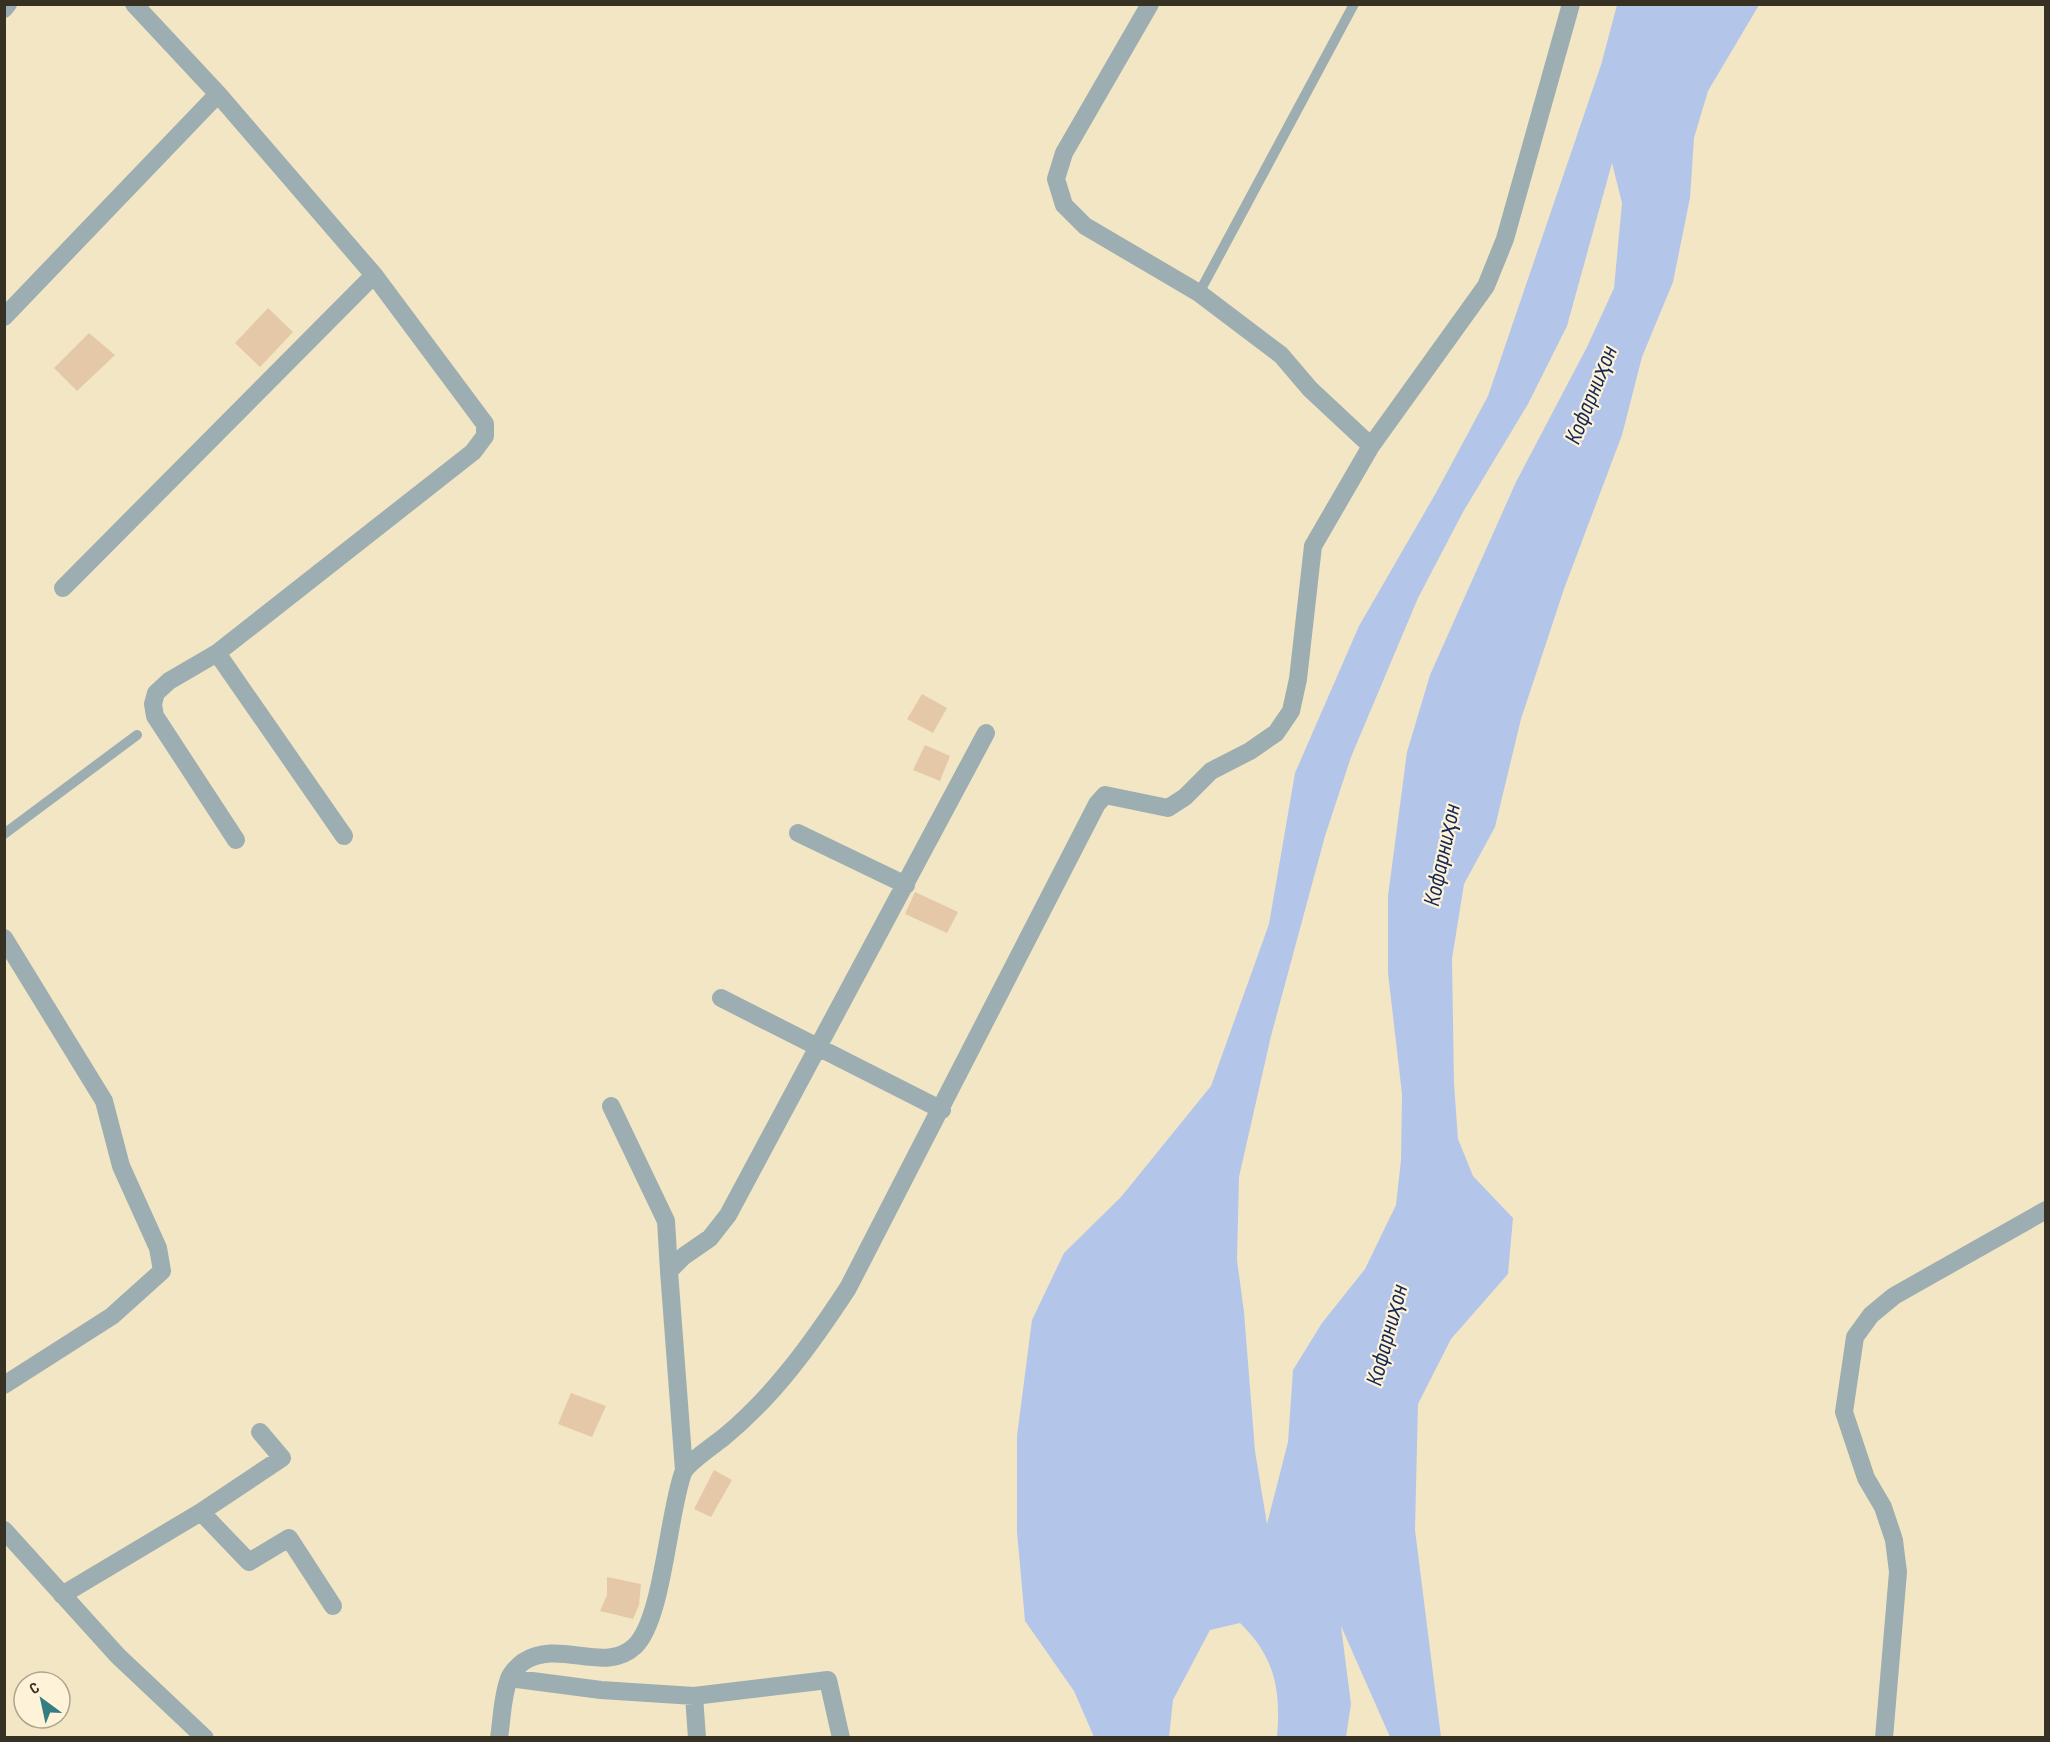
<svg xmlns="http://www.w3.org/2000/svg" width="2050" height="1742" font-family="'Sofia Sans Condensed',sans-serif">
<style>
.water{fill:#b3c6ea;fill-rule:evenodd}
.building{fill:#e5c8a7}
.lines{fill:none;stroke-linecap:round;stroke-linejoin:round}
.lane{stroke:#9caeb1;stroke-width:10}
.street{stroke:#9caeb1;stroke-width:18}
.labels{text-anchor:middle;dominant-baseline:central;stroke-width:4.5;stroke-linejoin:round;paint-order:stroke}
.water-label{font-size:24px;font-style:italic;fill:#152956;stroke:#fef3d8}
</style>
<rect width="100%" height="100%" fill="#f3e6c4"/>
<path class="water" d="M 1617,5 L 1759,5 L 1708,91 L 1694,138 L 1690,198 L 1673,282 L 1642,357 L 1622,435 L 1564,589 L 1521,719 L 1495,827 L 1464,884 L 1452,959 L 1454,1084 L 1458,1139 L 1473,1176 L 1513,1218 L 1508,1274 L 1451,1339 L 1418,1404 L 1415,1530 L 1441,1737 L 1390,1737 L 1341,1626 L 1351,1704 L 1346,1737 L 1277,1737 C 1281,1690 1275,1657 1240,1623 L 1210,1630 L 1173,1700 L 1169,1737 L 1094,1737 L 1074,1691 L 1025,1621 L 1017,1532 L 1017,1436 L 1032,1320 L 1064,1253 L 1121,1197 L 1211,1086 L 1269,924 L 1295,773 L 1359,626 L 1437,491 L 1488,396 L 1601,65 ZM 1612,163 L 1622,203 L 1614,288 L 1587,347 L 1516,482 L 1458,612 L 1430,675 L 1407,752 L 1388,896 L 1388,973 L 1402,1094 L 1401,1160 L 1396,1205 L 1365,1269 L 1322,1323 L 1293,1370 L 1288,1442 L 1267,1524 L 1255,1451 L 1244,1312 L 1237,1260 L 1239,1177 L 1271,1036 L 1325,836 L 1351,757 L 1418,598 L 1463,512 L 1528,404 L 1567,326 Z"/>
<path class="building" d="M 268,308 L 293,332 L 260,367 L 235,343 Z
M 89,333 L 115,355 L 77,391 L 54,368 Z
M 922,694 L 947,708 L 933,733 L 907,719 Z
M 925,745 L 950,756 L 940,781 L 913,770 Z
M 915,892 L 958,912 L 947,933 L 905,914 Z
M 571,1393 L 606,1406 L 592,1437 L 558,1424 Z
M 714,1470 L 732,1480 L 711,1517 L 694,1509 Z
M 607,1577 L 641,1584 L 639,1605 L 633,1619 L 600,1611 L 607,1595 Z"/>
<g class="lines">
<path class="lane" d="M 1199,293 L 1354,4
M 4,834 L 137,735"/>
<path class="street" d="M 4,9 L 8,4
M 4,317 L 218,94
M 1371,446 L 1486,286 L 1505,239 L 1571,4
M 63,588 L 374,275 L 218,94 L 134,4
M 217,653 L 344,836
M 798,833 L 906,885
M 236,840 L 155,716 L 153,704 L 156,693 L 169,681 L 217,653 L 473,452 L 485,436 L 485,424 L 374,275
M 4,938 L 104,1101 L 121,1166 L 158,1248 L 162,1271 L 112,1316 L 4,1385
M 721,998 L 942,1110
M 611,1106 L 666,1221 L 669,1271
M 684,1470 L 669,1271 L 684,1256 L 710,1238 L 728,1215 L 986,733
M 201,1512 L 282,1458 L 260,1432
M 4,1530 L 118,1656 L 205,1738
M 62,1595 L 201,1512 L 249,1562 L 289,1538 L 333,1606
M 509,1678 L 601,1690 L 694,1696 L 828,1680 L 841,1738
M 694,1696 L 697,1738
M 499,1738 C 502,1719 502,1697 509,1679 C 511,1673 518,1666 523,1662 C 559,1638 605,1675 635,1646 C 663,1619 668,1514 683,1473 C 687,1463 714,1445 724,1437 C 774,1396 812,1343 848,1288 L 1097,804 L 1105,795 L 1168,808 L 1185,797 L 1211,771 L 1250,751 L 1276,733 L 1291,711 L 1298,679 L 1313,546 L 1371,446 L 1310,389 L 1281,355 L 1199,293 L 1085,226 L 1064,205 L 1056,179 L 1064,153 L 1150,4
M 1884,1738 L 1898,1572 L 1894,1540 L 1883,1507 L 1866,1478 L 1844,1412 L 1855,1337 L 1871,1315 L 1894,1296 L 2046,1210"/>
</g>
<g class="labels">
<g class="water-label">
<text transform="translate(1591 395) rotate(-68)">Кофарниҳон</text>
<text transform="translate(1442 855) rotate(-78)">Кофарниҳон</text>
<text transform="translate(1387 1335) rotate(-75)">Кофарниҳон</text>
</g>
</g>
<rect width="2050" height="1742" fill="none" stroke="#363123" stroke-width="12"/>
<g transform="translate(42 1700) rotate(327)"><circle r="28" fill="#fef3d8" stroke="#aea590" stroke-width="1.5"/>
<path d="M0-4.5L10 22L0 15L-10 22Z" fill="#357d82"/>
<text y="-9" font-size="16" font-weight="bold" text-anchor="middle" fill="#363123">С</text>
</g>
</svg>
